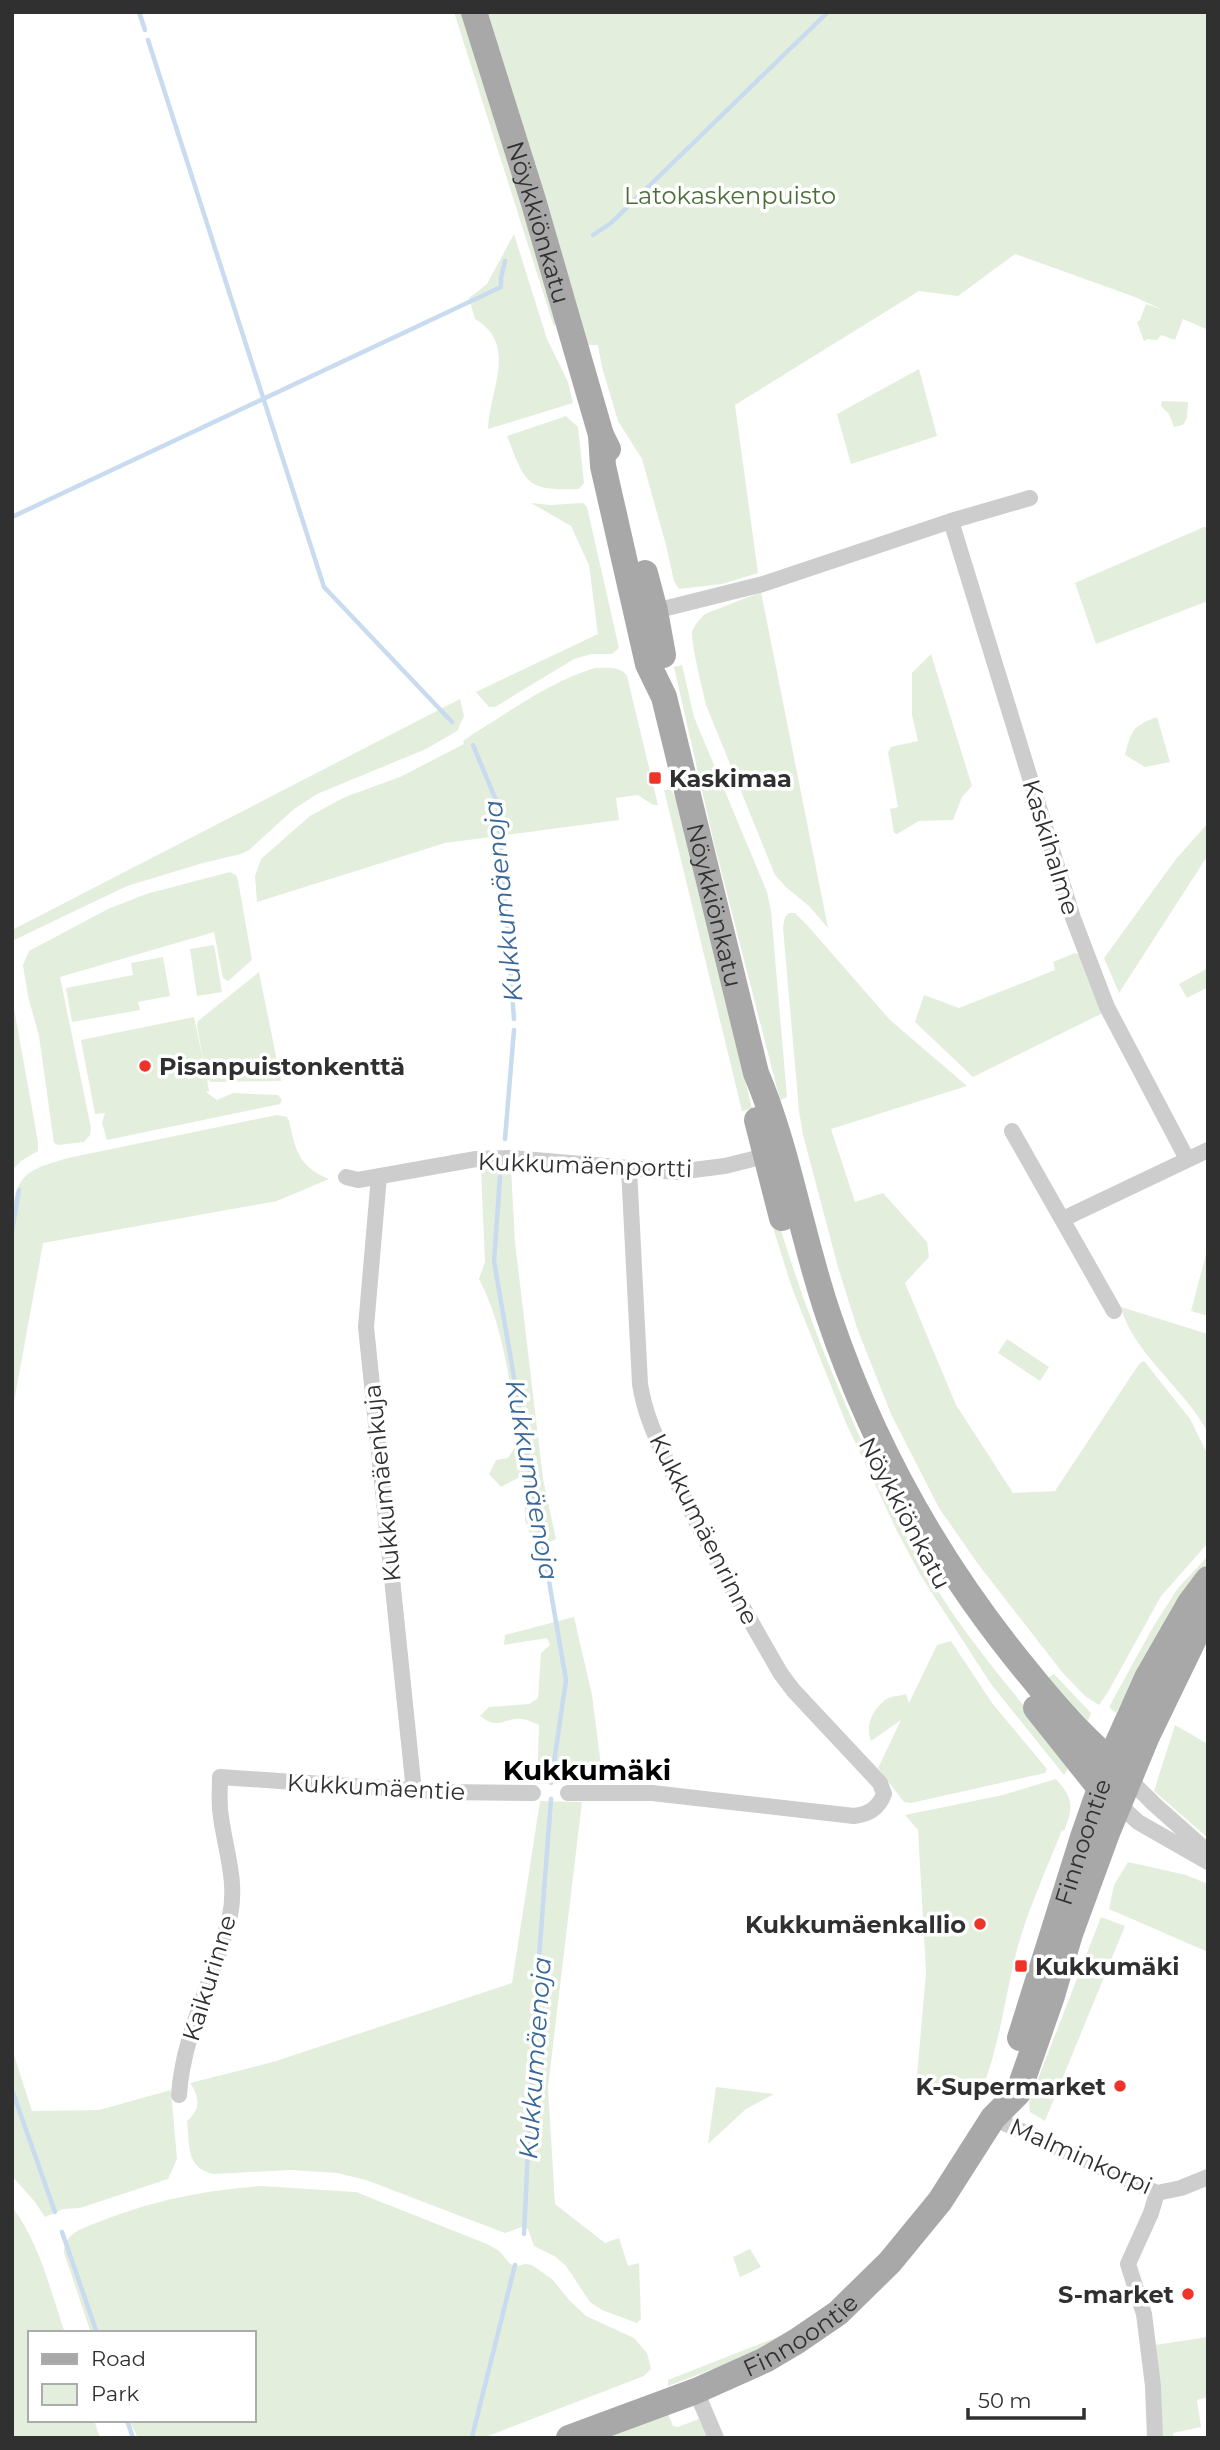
<svg xmlns="http://www.w3.org/2000/svg" width="1220" height="2450" font-family="Montserrat,sans-serif">
<style>
.green{fill:#e4eedd}
.lines{fill:none;stroke-linecap:round;stroke-linejoin:round}
.stream{stroke:#c9dbee;stroke-width:4.5}
.minor{stroke:#cdcdcd;stroke-width:16}
.primary{stroke:#a8a8a8;stroke-width:26}
.poi-dot{fill:#f03329;stroke:#fff;stroke-width:2.5}
.labels{text-anchor:middle;dominant-baseline:central;stroke-width:7;stroke-linejoin:round;paint-order:stroke}
.park-label{font-size:24px;fill:#4c6f3a;stroke:#fff}
.street-label{font-size:24px;fill:#303030;stroke:#fff}
.poi-label{font-size:24px;font-weight:bold;fill:#303030;stroke:#fff;text-anchor:start}
.water-label{font-size:26px;font-style:italic;fill:#386798;stroke:#fff}
.quarter-label{font-size:28px;font-weight:bold;fill:#000;stroke:#fff}
</style>
<rect width="100%" height="100%" fill="#fff"/>
<path class="green" d="M 454,12 L 464,12 L 559,318 L 554,327 Z
M 486,12 L 1208,12 L 1208,332 L 1206,329 L 1183,319 L 1175,340 L 1161,335 L 1157,340 L 1147,339 L 1144,341 L 1137,322 L 1140,320 L 1146,304 L 1163,310 L 1135,297 L 1015,254 L 958,296 L 919,291 L 735,405 L 758,573 L 722,584 L 679,589 L 674,581 L 666,545 L 642,459 L 618,421 L 602,367 L 598,345 L 586,345 Z
M 514,234 L 547,339 L 568,382 L 573,403 L 488,429 C 489,390 519,345 475,319 L 469,298 L 487,284 Z
M 919,369 L 937,436 L 851,464 L 837,414 Z
M 1162,401 L 1188,402 L 1187,418 L 1183,425 L 1174,427 L 1169,414 L 1161,406 Z
M 566,416 L 578,427 L 584,483 L 579,489 C 525,491 526,484 507,436 Z
M 531,503 L 550,505 L 583,503 L 587,507 L 619,648 L 612,654 L 591,654 L 574,659 L 495,707 L 489,707 L 476,692 L 598,634 L 589,565 L 571,526 Z
M 1204,527 L 1208,527 L 1208,601 L 1096,644 L 1075,583 Z
M 761,592 L 828,928 L 809,906 L 787,888 L 775,875 L 706,705 C 703,691 691,644 692,632 C 694,625 700,619 705,614 Z
M 931,654 L 972,786 L 962,797 L 953,820 L 919,821 L 897,834 L 894,833 L 890,809 L 898,807 L 888,752 L 891,747 L 918,741 L 912,715 L 912,673 Z
M 682,665 L 694,717 L 767,892 L 771,911 L 787,1097 L 780,1100 L 714,843 L 674,667 Z
M 595,668 C 607,668 620,666 627,676 L 658,805 L 653,805 L 638,795 L 616,798 L 619,820 L 445,843 L 257,902 L 255,876 L 261,859 L 310,816 L 345,797 L 400,777 L 464,744 L 463,741 L 473,734 C 512,710 551,681 595,668 Z
M 460,699 L 464,716 L 457,731 L 426,749 L 317,794 L 294,809 L 249,850 L 241,854 L 203,863 L 127,886 L 12,941 L 12,930 Z
M 1157,717 L 1170,762 L 1145,767 L 1125,755 C 1132,730 1131,727 1157,717 Z
M 671,789 L 686,823 L 752,1109 L 742,1111 L 664,790 Z
M 1208,823 L 1208,855 L 1119,993 L 1104,958 L 1176,859 Z
M 230,872 L 236,875 L 238,880 L 252,960 L 228,981 L 223,978 L 214,932 L 60,977 L 91,1128 L 90,1135 L 84,1142 L 58,1145 L 54,1143 L 39,1036 L 28,996 L 23,965 L 29,951 L 108,909 L 146,894 Z
M 789,913 L 795,913 L 807,925 L 890,1020 L 967,1086 L 831,1129 L 855,1202 L 883,1193 L 927,1242 L 929,1257 L 905,1283 L 956,1405 L 1013,1493 L 1055,1491 L 1139,1364 L 1144,1361 L 1190,1419 L 1208,1455 L 1208,1543 L 1161,1596 L 1108,1692 L 1099,1705 L 1085,1696 L 1062,1672 L 978,1564 L 939,1508 L 891,1414 L 857,1328 L 838,1267 L 803,1135 L 799,1111 L 783,928 L 785,917 Z
M 214,945 L 222,992 L 197,996 L 190,949 Z
M 1075,953 L 1088,957 L 1103,1013 L 973,1077 L 915,1022 L 924,995 L 959,1008 L 1055,970 L 1053,962 Z
M 163,957 L 170,996 L 138,1002 L 140,1010 L 72,1022 L 66,988 L 133,975 L 131,963 Z
M 1208,968 L 1208,987 L 1187,998 L 1179,984 Z
M 259,972 L 281,1081 L 211,1082 L 207,1079 L 209,1091 L 206,1092 L 217,1100 L 233,1093 L 278,1095 L 282,1100 L 280,1104 L 107,1140 L 102,1123 L 105,1113 L 95,1114 L 81,1040 L 194,1017 L 205,1069 L 197,1026 L 198,1021 Z
M 12,997 L 38,1142 L 38,1151 L 21,1161 L 12,1170 Z
M 277,1115 L 287,1117 L 289,1121 C 296,1151 298,1166 329,1179 L 277,1201 L 43,1243 L 12,1413 L 13,1208 C 17,1170 36,1168 68,1158 Z
M 511,1168 L 515,1242 L 543,1479 L 556,1539 L 535,1549 L 525,1520 L 524,1475 L 501,1487 L 489,1474 L 496,1460 L 508,1458 L 520,1440 C 509,1387 505,1328 479,1279 L 485,1262 L 481,1169 Z
M 772,1200 C 800,1298 837,1391 881,1482 C 895,1511 908,1541 924,1568 C 965,1639 1020,1700 1071,1763 L 1064,1775 L 991,1684 L 921,1576 L 897,1531 L 846,1423 L 792,1288 L 770,1218 Z
M 1208,1247 L 1208,1316 L 1191,1311 Z
M 1121,1307 L 1208,1334 L 1208,1433 C 1187,1391 1131,1351 1121,1307 Z
M 1007,1339 L 1049,1367 L 1040,1381 L 998,1353 Z
M 1208,1556 L 1208,1563 L 1175,1603 L 1116,1713 L 1109,1707 L 1153,1627 L 1178,1588 Z
M 574,1617 L 592,1695 L 603,1781 L 537,1784 L 539,1725 C 534,1723 528,1720 523,1719 C 504,1717 499,1731 480,1716 L 489,1707 L 529,1704 L 538,1698 L 541,1653 L 550,1645 L 547,1638 L 504,1645 L 505,1635 Z
M 951,1641 L 992,1703 L 1047,1769 L 1045,1773 L 911,1803 L 904,1802 L 878,1768 L 901,1720 L 871,1741 C 865,1726 872,1710 885,1700 C 890,1696 901,1696 906,1694 L 909,1703 L 937,1645 Z
M 1054,1674 L 1091,1713 L 1088,1721 L 1046,1679 Z
M 1175,1725 L 1208,1744 L 1208,1838 L 1154,1791 Z
M 1056,1779 C 1073,1798 1074,1807 1064,1831 L 1062,1830 C 1047,1868 1029,1907 1018,1946 C 1004,1998 1000,2051 977,2100 L 945,2094 L 917,2076 L 926,1972 L 918,1830 L 905,1815 L 1003,1795 Z
M 540,1801 L 582,1802 L 548,2087 L 555,2204 L 605,2243 L 619,2238 L 628,2266 L 639,2263 L 641,2319 L 637,2323 L 602,2310 L 590,2302 L 566,2266 L 556,2257 L 534,2246 L 528,2229 L 522,2227 L 505,2233 L 366,2180 L 337,2173 L 291,2170 L 213,2174 C 185,2167 190,2145 187,2121 C 201,2110 200,2097 190,2083 L 273,2062 L 512,1983 Z
M 1128,1862 L 1186,1875 L 1208,1884 L 1208,1952 L 1109,1909 L 1114,1885 Z
M 1101,1917 L 1125,1926 L 1045,2121 L 1030,2112 L 1029,2102 Z
M 12,2049 L 32,2111 L 99,2110 L 171,2090 L 177,2159 L 168,2179 L 80,2208 L 63,2209 L 45,2217 L 35,2202 L 12,2176 Z
M 716,2087 L 774,2094 L 746,2109 L 708,2144 Z
M 261,2186 L 356,2192 L 487,2244 C 492,2247 499,2250 502,2254 C 510,2264 512,2269 525,2264 L 532,2265 L 553,2280 L 569,2300 L 586,2316 L 634,2338 L 647,2353 L 651,2369 L 644,2376 L 483,2438 L 138,2438 L 129,2420 L 254,2420 L 254,2333 L 91,2333 L 64,2253 C 64,2241 69,2236 79,2230 C 141,2203 194,2191 261,2186 Z
M 12,2207 C 40,2243 50,2290 65,2333 L 30,2333 L 30,2420 L 94,2420 L 100,2438 L 12,2438 Z
M 750,2249 L 761,2267 L 740,2277 L 733,2257 Z
M 793,2331 L 774,2346 L 668,2386 L 668,2380 Z
M 1208,2337 L 1208,2397 L 1197,2400 L 1201,2427 L 1173,2433 L 1173,2438 L 1162,2438 L 1155,2345 Z
M 668,2414 L 673,2426 L 678,2427 L 699,2419 L 707,2436 L 699,2438 L 594,2438 Z"/>
<g class="lines">
<path class="stream" d="M 139,12 L 145,30
M 148,40 L 324,587 L 452,722
M 593,235 L 611,223 L 828,12
M 12,517 L 501,287 L 501,278 L 505,261
M 473,745 L 498,805 L 514,1019
M 505,1139 L 514,1030
M 500,1177 L 494,1261 L 566,1680 L 551,1783
M 12,1231 L 19,1190
M 12,2090 L 55,2212
M 62,2232 L 97,2333
M 524,2234 L 534,2023 L 551,1799
M 127,2420 L 133,2438
M 472,2437 L 515,2265"/>
<path class="minor" d="M 951,521 L 1073,918 L 1107,1007 L 1187,1159
M 647,613 L 763,584 L 951,521 L 1030,498
M 1012,1131 L 1114,1311
M 379,1176 L 366,1327 L 414,1791
M 346,1177 L 358,1180 L 476,1159 L 511,1158 L 677,1172 L 725,1166 L 773,1154
M 1063,1219 L 1208,1150
M 1125,1775 L 1154,1804 L 1208,1852
M 568,1793 L 652,1793 L 854,1816 C 869,1814 878,1809 884,1794 L 880,1783 L 793,1690 L 781,1674 C 743,1608 705,1543 673,1474 C 659,1444 645,1417 640,1384 L 629,1169
M 1114,1800 L 1138,1822 L 1208,1862
M 179,2095 C 183,2032 216,1976 230,1915 C 238,1880 223,1843 220,1809 C 219,1798 220,1787 220,1777 L 440,1792 L 533,1793
M 993,2118 L 1157,2193 L 1181,2188 L 1208,2177
M 696,2391 L 716,2438
M 1155,2438 L 1153,2386 L 1144,2314 L 1128,2264 L 1151,2213 L 1157,2193"/>
<g class="primary">
<path id="s1" d="M 474,12 L 533,200 L 601,435 L 608,449"/>
<path id="s2" d="M 601,435 L 603,466 L 648,664 L 664,697 L 756,1073 C 789,1151 801,1236 829,1317 C 873,1447 942,1569 1030,1675 C 1055,1706 1080,1735 1110,1760"/>
<path d="M 645,573 L 655,611 L 663,655"/>
<path d="M 757,1120 L 782,1218"/>
<path d="M 1036,1708 L 1099,1787"/>
<path id="s3" d="M 1020,2038 L 1084,1834 L 1110,1760 L 1147,1678 L 1190,1603 L 1208,1579"/>
<path id="s4" d="M 569,2438 L 696,2391 L 765,2360 L 797,2341 L 838,2313 L 890,2262 L 940,2201 L 993,2118 L 1018,2093 L 1052,1996 L 1070,1934 L 1107,1833 L 1147,1736 L 1208,1610"/>
</g>
</g>
<g class="poi-dot">
<rect x="648" y="771" width="14" height="14" rx="3.5"/>
<circle cx="145" cy="1066" r="7"/>
<circle cx="980" cy="1924" r="7"/>
<rect x="1014" y="1959" width="14" height="14" rx="3.5"/>
<circle cx="1120" cy="2086" r="7"/>
<circle cx="1188" cy="2294" r="7"/>
</g>
<g class="labels">
<g class="park-label">
<text x="730" y="195">Latokaskenpuisto</text>
</g>
<g class="street-label">
<text stroke="none"><textPath href="#s1" startOffset="220">Nöykkiönkatu</textPath></text>
<text transform="translate(1051 847) rotate(73)">Kaskihalme</text>
<text stroke="none"><textPath href="#s2" startOffset="485">Nöykkiönkatu</textPath></text>
<text transform="translate(585 1165) rotate(2)">Kukkumäenportti</text>
<text transform="translate(382 1483) rotate(-96)">Kukkumäenkuja</text>
<text transform="translate(905 1513) rotate(62)">Nöykkiönkatu</text>
<text transform="translate(704 1529) rotate(63)">Kukkumäenrinne</text>
<text transform="translate(376 1787) rotate(3)">Kukkumäentie</text>
<text stroke="none"><textPath href="#s3" startOffset="206">Finnoontie</textPath></text>
<text transform="translate(209 1978) rotate(-73)">Kaikurinne</text>
<text transform="translate(1081 2156) rotate(24)">Malminkorpi</text>
<text stroke="none"><textPath href="#s4" startOffset="254">Finnoontie</textPath></text>
</g>
<g class="poi-label">
<text x="669" y="778">Kaskimaa</text>
<text x="159" y="1066">Pisanpuistonkenttä</text>
<text x="966" y="1924" text-anchor="end">Kukkumäenkallio</text>
<text x="1035" y="1966">Kukkumäki</text>
<text x="1106" y="2086" text-anchor="end">K-Supermarket</text>
<text x="1174" y="2294" text-anchor="end">S-market</text>
</g>
<g class="water-label">
<text transform="translate(503 901) rotate(-96)">Kukkumäenoja</text>
<text transform="translate(532 1480) rotate(80)">Kukkumäenoja</text>
<text transform="translate(535 2058) rotate(-86)">Kukkumäenoja</text>
</g>
<g class="quarter-label">
<text x="587" y="1770">Kukkumäki</text>
</g>
</g>
<rect width="1220" height="2450" fill="none" stroke="#303030" stroke-width="28"/>
<rect x="28" y="2331" width="228" height="91" fill="#ffffff" stroke="#acacac" stroke-width="2"/>
<rect x="42" y="2354" width="35" height="10" fill="#a8a8a8" stroke="#acacac" stroke-width="2"/>
<text x="91" y="2366" font-size="21" fill="#303030">Road</text>
<rect x="42" y="2384" width="35" height="21" fill="#e4eedd" stroke="#acacac" stroke-width="2"/>
<text x="91" y="2401" font-size="21" fill="#303030">Park</text>
<path d="M968 2408v10h116v-10" fill="none" stroke="#303030" stroke-width="3.5"/>
<text x="978" y="2408" font-size="21" fill="#303030" stroke="#ffffff" stroke-width="5" paint-order="stroke">50 m</text>
</svg>
